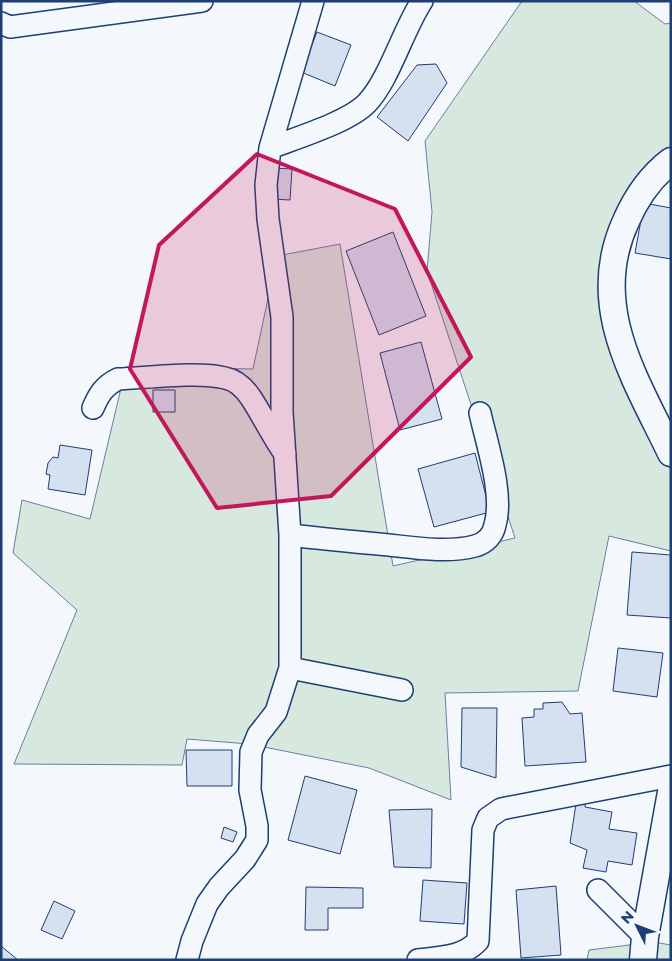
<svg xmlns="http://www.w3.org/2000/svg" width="672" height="961" font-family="Montserrat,sans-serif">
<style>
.green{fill:#d7e8df;stroke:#687fa3}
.building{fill:#d5e0f0;stroke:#1d3f73}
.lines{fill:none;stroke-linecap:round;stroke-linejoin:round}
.minor-casing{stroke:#1d3f73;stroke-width:24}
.major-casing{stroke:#1d3f73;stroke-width:29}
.minor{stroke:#f4f7fb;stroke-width:21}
.major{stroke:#f4f7fb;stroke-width:26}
.marked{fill:#c2185b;fill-opacity:0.2;stroke:#c2185b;stroke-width:4;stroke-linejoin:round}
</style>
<rect width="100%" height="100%" fill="#f4f7fb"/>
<path class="green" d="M 522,1 L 634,1 L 665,24 L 671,23 L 671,157 L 607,266 L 671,454 L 671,551 L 609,536 L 578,691 L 445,693 L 451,800 L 369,768 L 249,744 L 187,739 L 182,765 L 14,764 L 77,610 L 13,553 L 22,500 L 90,519 L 126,367 L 253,369 L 277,256 L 340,244 L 393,566 L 515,538 L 427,271 L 432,212 L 425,141 Z
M 653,942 L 671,945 L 671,960 L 587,960 L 589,950 Z"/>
<path class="building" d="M 317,32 L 351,45 L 335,86 L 301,72 Z
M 436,64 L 447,83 L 408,141 L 377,117 L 417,65 Z
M 274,168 L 292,169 L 290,200 L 272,199 Z
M 644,203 L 671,208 L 671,259 L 635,253 Z
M 393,232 L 426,316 L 379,335 L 346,251 Z
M 421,342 L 442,419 L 400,430 L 380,353 Z
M 153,390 L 175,390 L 175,412 L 153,412 Z
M 60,445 L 92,450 L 85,495 L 48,489 L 50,475 L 46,474 L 48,463 L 53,457 L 58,458 Z
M 475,453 L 490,512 L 434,527 L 418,469 Z
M 632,552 L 671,555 L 671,618 L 627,615 Z
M 618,648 L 663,653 L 657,697 L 613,691 Z
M 562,702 L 570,714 L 582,713 L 586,762 L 525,766 L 522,718 L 534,717 L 534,709 L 543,709 L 543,703 Z
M 462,708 L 497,708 L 496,778 L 461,767 Z
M 186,750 L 232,750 L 232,786 L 187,786 Z
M 305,776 L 357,790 L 340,854 L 288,840 Z
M 577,797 L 586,798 L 585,807 L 612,812 L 609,829 L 637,833 L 632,865 L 608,861 L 606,872 L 583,868 L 587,850 L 570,843 Z
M 432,809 L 431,868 L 394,867 L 389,810 Z
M 224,827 L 237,832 L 233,842 L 221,838 Z
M 423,880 L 467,883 L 464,924 L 420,921 Z
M 556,886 L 561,955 L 521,958 L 516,890 Z
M 306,887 L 363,888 L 363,908 L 328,908 L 328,930 L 305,930 Z
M 54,901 L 75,911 L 62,939 L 41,930 Z
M 1,946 L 18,960 L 1,960 Z"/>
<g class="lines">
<defs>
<path id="minor" d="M 1,23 L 10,27 L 202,1
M 270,148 C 296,138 349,122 367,103 C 389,80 403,30 422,1
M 93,408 C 99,394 104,386 118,379 C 146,378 199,371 225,378 C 236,380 245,389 251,398 C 263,416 272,436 285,454
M 290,535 C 323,539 356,542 389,545 C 416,548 448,553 475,546 C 486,543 493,535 495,525 C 504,494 487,445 480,413
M 290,668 L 402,690
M 598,890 L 645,937
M 187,960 L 192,941 L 207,904 L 219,887 L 245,859 L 257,840 L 257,826 L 250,790 L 251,752 L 258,735 L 276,712 L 290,668 L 290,535 L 282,412 L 282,317 L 268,219 L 266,185 L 270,148 L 313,1
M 418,960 C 440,957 462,958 478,941 L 483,830 L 488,818 L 501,809 L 671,776"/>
<path id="major" d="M 671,161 C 650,177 636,198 626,221 C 587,305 635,378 671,453
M 643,960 L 645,937 L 671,792"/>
</defs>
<use href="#minor" class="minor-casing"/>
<use href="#major" class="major-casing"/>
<use href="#minor" class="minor"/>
<use href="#major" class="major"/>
</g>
<path class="marked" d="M 257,154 L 395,209 L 471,357 L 331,496 L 217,508 L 130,369 L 159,245 Z"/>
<rect width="672" height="961" fill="none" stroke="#1d3f73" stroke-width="5"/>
<g transform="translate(637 926) rotate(312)" stroke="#f4f7fb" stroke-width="4" paint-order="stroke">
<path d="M0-4L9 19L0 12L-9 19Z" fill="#1d3f73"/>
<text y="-8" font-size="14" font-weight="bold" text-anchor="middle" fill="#1d3f73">N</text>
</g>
</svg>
